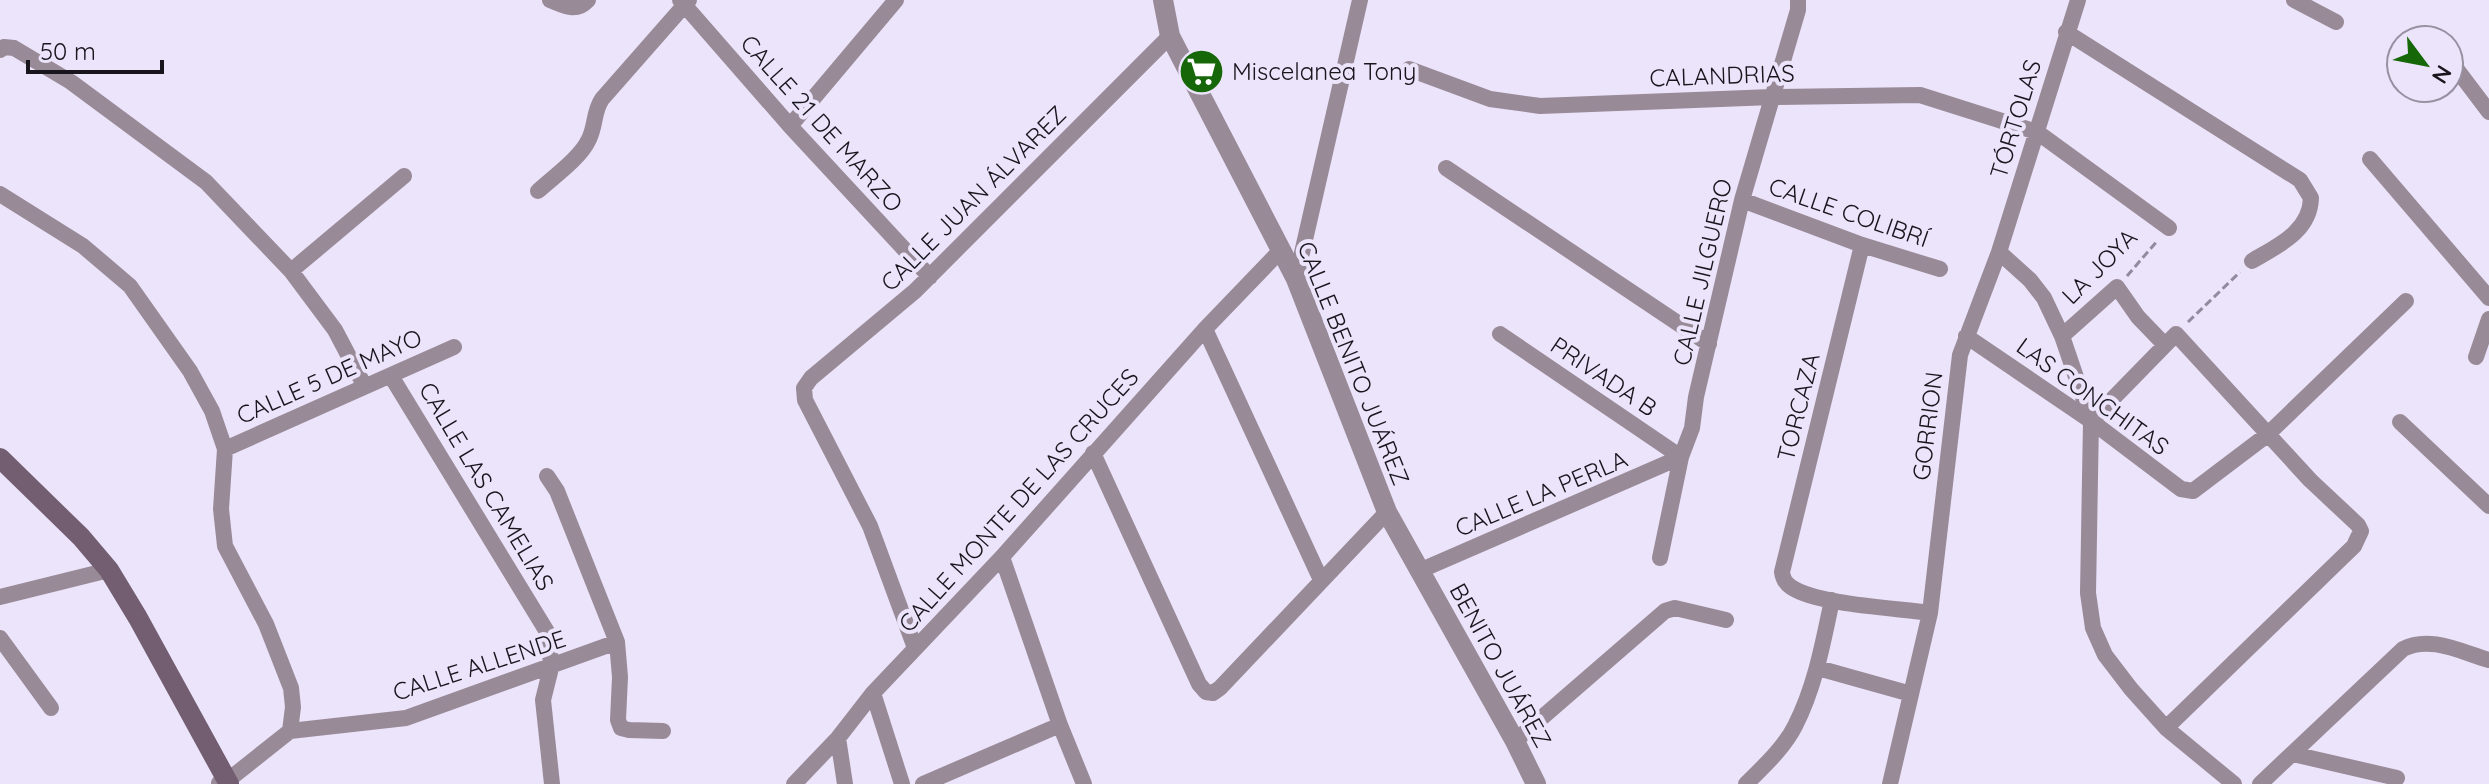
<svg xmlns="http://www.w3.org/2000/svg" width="2489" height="784" font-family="Quicksand,sans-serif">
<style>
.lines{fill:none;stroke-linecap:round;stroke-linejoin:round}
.path{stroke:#918c9d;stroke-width:3;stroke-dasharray:8 4;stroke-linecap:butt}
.minor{stroke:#998a97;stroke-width:16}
.tertiary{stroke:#998a97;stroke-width:20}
.secondary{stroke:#735e71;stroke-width:20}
.labels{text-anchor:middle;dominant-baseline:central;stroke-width:8;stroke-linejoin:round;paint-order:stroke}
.poi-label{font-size:24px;fill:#18151d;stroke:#ebe4fb;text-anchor:start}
.street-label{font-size:24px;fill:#18151d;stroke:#ebe4fb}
</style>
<rect width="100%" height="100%" fill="#ebe4fb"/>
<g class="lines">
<path class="path" d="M 2127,276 L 2158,240
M 2188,322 L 2240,272"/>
<path class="minor" d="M 550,0 C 565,6 576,13 588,0
M 680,0 L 790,126 L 930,277
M 2294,0 L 2336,22
M 2066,32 L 2300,180 L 2311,198 C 2310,232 2277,246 2252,261
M 0,50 L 4,47 L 14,48 L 71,82 L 206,182 L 291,271 L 335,330 L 364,385
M 2449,59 L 2489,112
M 1409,69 L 1490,99 L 1540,106 L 1772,97 L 1920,95 L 2037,132 L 2169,228
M 790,126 L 896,0
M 2370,159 L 2489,298
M 1446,168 L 1709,344
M 538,191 C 552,178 580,158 588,141 C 596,127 593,112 602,99 L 689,0
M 0,194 L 83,246 L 130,286 L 190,371 L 212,411 L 225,449 L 221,509 L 225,546 L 266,624 L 291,688 L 293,707 L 290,731
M 1742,200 L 1862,245 L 1940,269
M 1862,245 L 1782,572 C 1783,579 1785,583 1791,587 C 1818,605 1895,608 1930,613
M 1999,252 L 2030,280 L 2044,298 L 2062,336 L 2091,421 L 2088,593 L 2093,628 L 2105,655 L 2131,689 L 2166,728 L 2234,784
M 291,271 L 404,176
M 1296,279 L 1360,0
M 1205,329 L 1321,580
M 1966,336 L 2091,421 L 2181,489 L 2193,491 L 2267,435 L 2406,301
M 2062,336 L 2117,287 L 2138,317 L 2164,344
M 2476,357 L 2489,319
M 391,376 L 549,635 L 551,668 L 543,700 L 552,784
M 2091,421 L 2176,334 L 2310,480 L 2358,525 L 2361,531 L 2354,546 L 2166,728
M 2400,422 L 2489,506
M 225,449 L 454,347
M 1093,453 L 1199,684 L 1206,692 L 1213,693 L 1220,688 L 1387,512
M 547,476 L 557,491 L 617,642 L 620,677 L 618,720 L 621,728 L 629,730 L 663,731
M 1002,557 L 1060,725 L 1084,784
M 1660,558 L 1681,457 L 1692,428 L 1696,397 L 1742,200 L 1798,10 L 1798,0
M 1419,571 L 1681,457 L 1500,334
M 0,597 L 109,570
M 0,638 L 51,708
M 915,648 L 870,526 L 805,400 L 804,388 L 811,378 L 915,291 L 1170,36
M 1818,668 L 1911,694
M 873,693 L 902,784
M 838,738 L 845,784
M 1515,741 L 1665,611 L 1675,608 L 1726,620
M 2293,754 L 2397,778
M 219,783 L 227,781 L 290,731 L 406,718 L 617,642
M 794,784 L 838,738 L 873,693 L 1002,557 L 1205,329 L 1281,250
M 923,784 L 1060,725
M 1746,784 C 1763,767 1784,748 1795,726 C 1815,687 1823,643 1832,600
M 1890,784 L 1930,613 L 1960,355 L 1999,252 L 2078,0
M 2260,784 L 2403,649 C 2430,635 2461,652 2489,660"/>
<path class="tertiary" d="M 1163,0 L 1170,36 L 1296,279 L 1387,512 L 1515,741 L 1536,784"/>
<path class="secondary" d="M 0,458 L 81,537 L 109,570 L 138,618 L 229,784"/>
</g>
<defs>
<symbol id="supermarket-disc" viewBox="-11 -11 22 22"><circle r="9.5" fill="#166708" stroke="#ebe4fb"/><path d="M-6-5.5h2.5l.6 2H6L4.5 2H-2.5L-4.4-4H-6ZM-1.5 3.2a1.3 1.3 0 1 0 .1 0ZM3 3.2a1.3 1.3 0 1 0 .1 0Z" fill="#fff"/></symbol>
</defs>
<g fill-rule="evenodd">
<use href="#supermarket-disc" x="1176" y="46" width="51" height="51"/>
</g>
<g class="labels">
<g class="poi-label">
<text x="1232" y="71">Miscelanea Tony</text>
</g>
<g class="street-label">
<text transform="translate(1722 75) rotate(-2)">CALANDRIAS</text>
<text transform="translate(2015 119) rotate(-73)">TÓRTOLAS</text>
<text transform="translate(822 123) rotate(48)">CALLE 21 DE MARZO</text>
<text transform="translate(973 198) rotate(-45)">CALLE JUAN ÁLVAREZ</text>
<text transform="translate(1849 212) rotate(19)">CALLE COLIBRÍ</text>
<text transform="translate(2099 266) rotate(-45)">LA JOYA</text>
<text transform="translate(1702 272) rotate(-77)">CALLE JILGUERO</text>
<text transform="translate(1354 363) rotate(68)">CALLE BENITO JUÁREZ</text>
<text transform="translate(329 376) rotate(-24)">CALLE 5 DE MAYO</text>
<text transform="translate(1604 376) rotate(34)">PRIVADA B</text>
<text transform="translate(2093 396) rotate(36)">LAS CONCHITAS</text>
<text transform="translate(1798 407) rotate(-76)">TORCAZA</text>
<text transform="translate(1927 426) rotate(-83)">GORRION</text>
<text transform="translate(487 486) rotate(59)">CALLE LAS CAMELIAS</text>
<text transform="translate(1541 493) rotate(-23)">CALLE LA PERLA</text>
<text transform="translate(1018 500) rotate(-48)">CALLE MONTE DE LAS CRUCES</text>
<text transform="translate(479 665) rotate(-18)">CALLE ALLENDE</text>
<text transform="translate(1501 665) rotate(61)">BENITO JUÁREZ</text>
</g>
</g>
<g transform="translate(2425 64) rotate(122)"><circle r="38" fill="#ebe4fb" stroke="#9791a2" stroke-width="2"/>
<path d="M0-6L14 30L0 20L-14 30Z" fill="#166708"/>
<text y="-12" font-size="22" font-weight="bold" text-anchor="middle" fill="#18151d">N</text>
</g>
<path d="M28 60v12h134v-12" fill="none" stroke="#18151d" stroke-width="4"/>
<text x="40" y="60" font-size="24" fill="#18151d" stroke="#ebe4fb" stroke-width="6" paint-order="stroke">50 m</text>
</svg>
